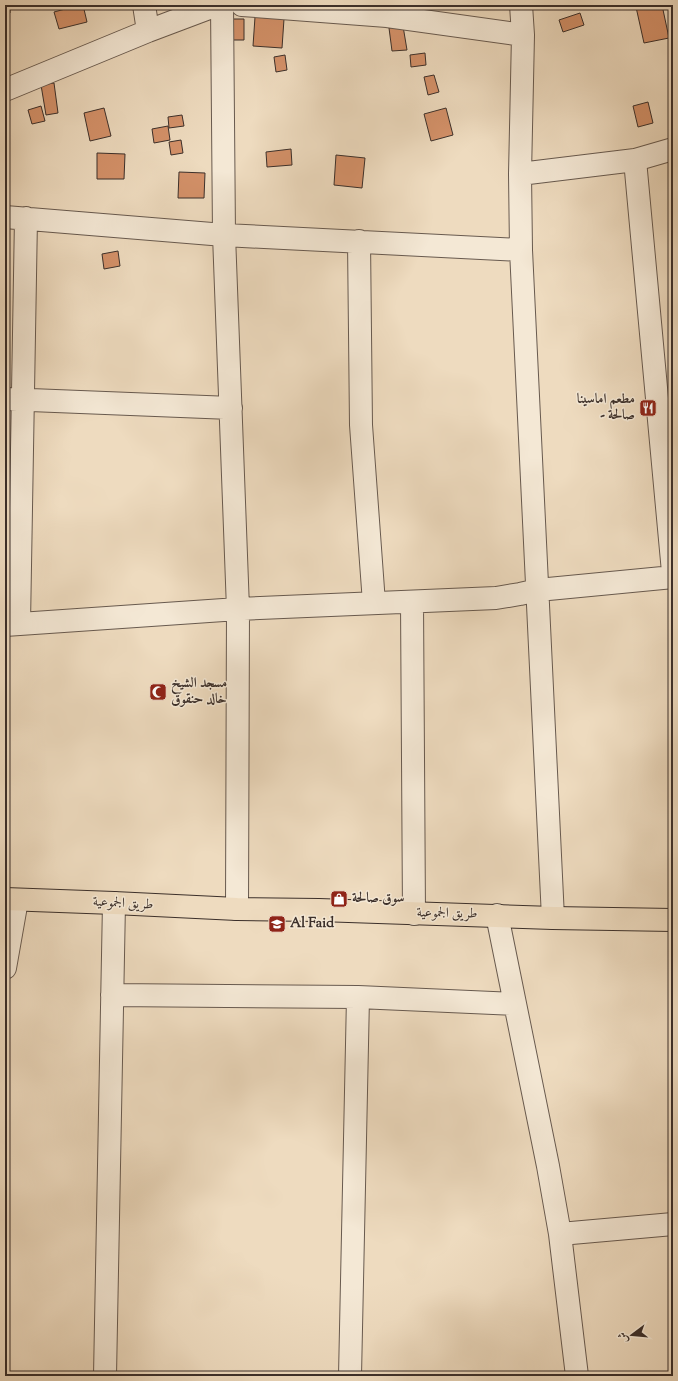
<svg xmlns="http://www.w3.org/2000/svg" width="678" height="1381" font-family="'Sorts Mill Goudy',Amiri,serif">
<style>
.building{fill:#d49169;stroke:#3b2f2a}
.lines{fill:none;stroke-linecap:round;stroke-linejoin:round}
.minor-casing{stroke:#685a4f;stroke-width:24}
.major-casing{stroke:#3b2f2a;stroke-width:24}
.minor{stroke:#f4e8d5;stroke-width:22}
.major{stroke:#eedbbf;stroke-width:22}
.labels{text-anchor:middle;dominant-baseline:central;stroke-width:3;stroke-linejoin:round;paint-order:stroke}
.poi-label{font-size:14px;font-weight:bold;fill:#3b2f2a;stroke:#f4e8d5;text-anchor:start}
.street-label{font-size:14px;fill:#3b2f2a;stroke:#f4e8d5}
</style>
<rect width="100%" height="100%" fill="#eedbbf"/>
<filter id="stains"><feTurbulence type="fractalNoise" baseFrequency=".005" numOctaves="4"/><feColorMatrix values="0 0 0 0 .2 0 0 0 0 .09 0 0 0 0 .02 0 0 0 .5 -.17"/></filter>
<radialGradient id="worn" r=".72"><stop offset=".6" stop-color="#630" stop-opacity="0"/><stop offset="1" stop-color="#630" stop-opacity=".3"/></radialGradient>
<path class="building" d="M 5,5 L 10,5 L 10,13 L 5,13 Z
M 80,5 L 83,5 L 87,22 L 59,29 L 54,12 Z
M 414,5 L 434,5 L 414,7 Z
M 646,5 L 662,5 L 669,38 L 644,43 L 636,7 Z
M 580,13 L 584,25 L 563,32 L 559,20 Z
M 255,17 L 284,19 L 282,48 L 253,46 Z
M 232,19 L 244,19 L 244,40 L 232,40 Z
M 403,26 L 407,50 L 392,51 L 389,28 Z
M 425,53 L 426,65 L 411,67 L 410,55 Z
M 285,55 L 287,70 L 276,72 L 274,57 Z
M 434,75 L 439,92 L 428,95 L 424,77 Z
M 54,83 L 58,113 L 46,115 L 41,85 Z
M 648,102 L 653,123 L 638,127 L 633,106 Z
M 41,106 L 45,121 L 32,124 L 28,110 Z
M 104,108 L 111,136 L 90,141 L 84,113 Z
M 446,108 L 453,135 L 431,141 L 424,114 Z
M 182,115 L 184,126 L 169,128 L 168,117 Z
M 168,126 L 170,140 L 154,143 L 152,129 Z
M 181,140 L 183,153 L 171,155 L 169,142 Z
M 291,149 L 292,165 L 267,167 L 266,152 Z
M 97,153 L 125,154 L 124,179 L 97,179 Z
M 336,155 L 365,158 L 362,188 L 334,185 Z
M 179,172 L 205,173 L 204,198 L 178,198 Z
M 118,251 L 120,266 L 104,269 L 102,254 Z
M 5,275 L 7,275 L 8,308 L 5,308 Z"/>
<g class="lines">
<defs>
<path id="minor" d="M 144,5 L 148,31
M 222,5 L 224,235 L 238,609 L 237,909
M 242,5 L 387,16 L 523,35
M 521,5 L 523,35 L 520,174 L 521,250 L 553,918
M 5,90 L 148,31 L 217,5
M 635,160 L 673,572
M 520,174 L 635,160 L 673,149
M 5,217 L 224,235 L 521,250
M 359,241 L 361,425 L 374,603
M 5,399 L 231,408
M 412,602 L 414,914
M 19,624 L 26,218
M 5,625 L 238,609 L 496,598 L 520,594 L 538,590 L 673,577
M 497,915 L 548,1166 L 560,1234 L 577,1376
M 5,968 L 17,900
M 112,995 L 358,997 L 515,1004
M 560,1234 L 673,1224
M 105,1376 L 114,903
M 350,1376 L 358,997"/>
<path id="major" d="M 5,899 L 114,903 L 237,909 L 319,910 L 553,918 L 673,920"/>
</defs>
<use href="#minor" class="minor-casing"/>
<use href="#major" class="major-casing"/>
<use href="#minor" class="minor"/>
<use href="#major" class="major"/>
</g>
<defs>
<symbol id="restaurant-square" viewBox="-11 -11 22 22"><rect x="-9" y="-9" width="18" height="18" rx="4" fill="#8f2418" stroke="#f4e8d5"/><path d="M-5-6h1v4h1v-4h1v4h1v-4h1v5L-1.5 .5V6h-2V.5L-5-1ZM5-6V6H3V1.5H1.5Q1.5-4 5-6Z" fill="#fff"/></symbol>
<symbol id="mosque-square" viewBox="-11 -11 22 22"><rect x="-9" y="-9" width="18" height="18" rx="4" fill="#8f2418" stroke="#f4e8d5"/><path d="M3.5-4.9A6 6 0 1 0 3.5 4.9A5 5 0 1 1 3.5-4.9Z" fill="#fff"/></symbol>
<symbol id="shop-square" viewBox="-11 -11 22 22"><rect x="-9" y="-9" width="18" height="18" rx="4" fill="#8f2418" stroke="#f4e8d5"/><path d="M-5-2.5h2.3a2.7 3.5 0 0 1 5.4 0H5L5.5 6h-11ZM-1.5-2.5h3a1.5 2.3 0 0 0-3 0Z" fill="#fff"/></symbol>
<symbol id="school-square" viewBox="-11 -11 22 22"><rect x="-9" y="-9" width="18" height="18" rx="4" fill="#8f2418" stroke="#f4e8d5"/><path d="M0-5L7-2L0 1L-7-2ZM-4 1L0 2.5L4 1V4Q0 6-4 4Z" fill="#fff"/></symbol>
</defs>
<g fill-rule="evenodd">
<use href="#restaurant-square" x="638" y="398" width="20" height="20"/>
<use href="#mosque-square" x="148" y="682" width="20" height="20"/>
<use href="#shop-square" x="329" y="889" width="20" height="20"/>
<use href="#school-square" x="267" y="914" width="20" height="20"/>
</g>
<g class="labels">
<g class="poi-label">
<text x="635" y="400" text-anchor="end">مطعم اماسينا<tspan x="635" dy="16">- صالحة</tspan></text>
<text x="171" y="684">مسجد الشيخ<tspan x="171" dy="16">خالد حنقوق</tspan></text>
<text x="352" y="899">سوق صالحة</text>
<text x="290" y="924">Al Faid</text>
</g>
<g class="street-label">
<text transform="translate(123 904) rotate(3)">طريق الجموعية</text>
<text transform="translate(447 914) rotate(1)">طريق الجموعية</text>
</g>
</g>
<rect width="678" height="1381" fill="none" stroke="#eedbbf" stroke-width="20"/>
<rect x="6" y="6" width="666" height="1369" fill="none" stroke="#3b2f2a" stroke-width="2"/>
<rect x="10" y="10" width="658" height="1361" fill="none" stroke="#3b2f2a"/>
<g transform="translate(632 1335) rotate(254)" stroke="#f4e8d5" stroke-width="3" paint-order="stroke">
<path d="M0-3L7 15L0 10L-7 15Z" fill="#3b2f2a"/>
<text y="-6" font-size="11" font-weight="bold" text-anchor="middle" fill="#3b2f2a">ش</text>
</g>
<rect width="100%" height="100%" filter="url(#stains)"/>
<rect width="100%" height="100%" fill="url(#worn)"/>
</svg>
